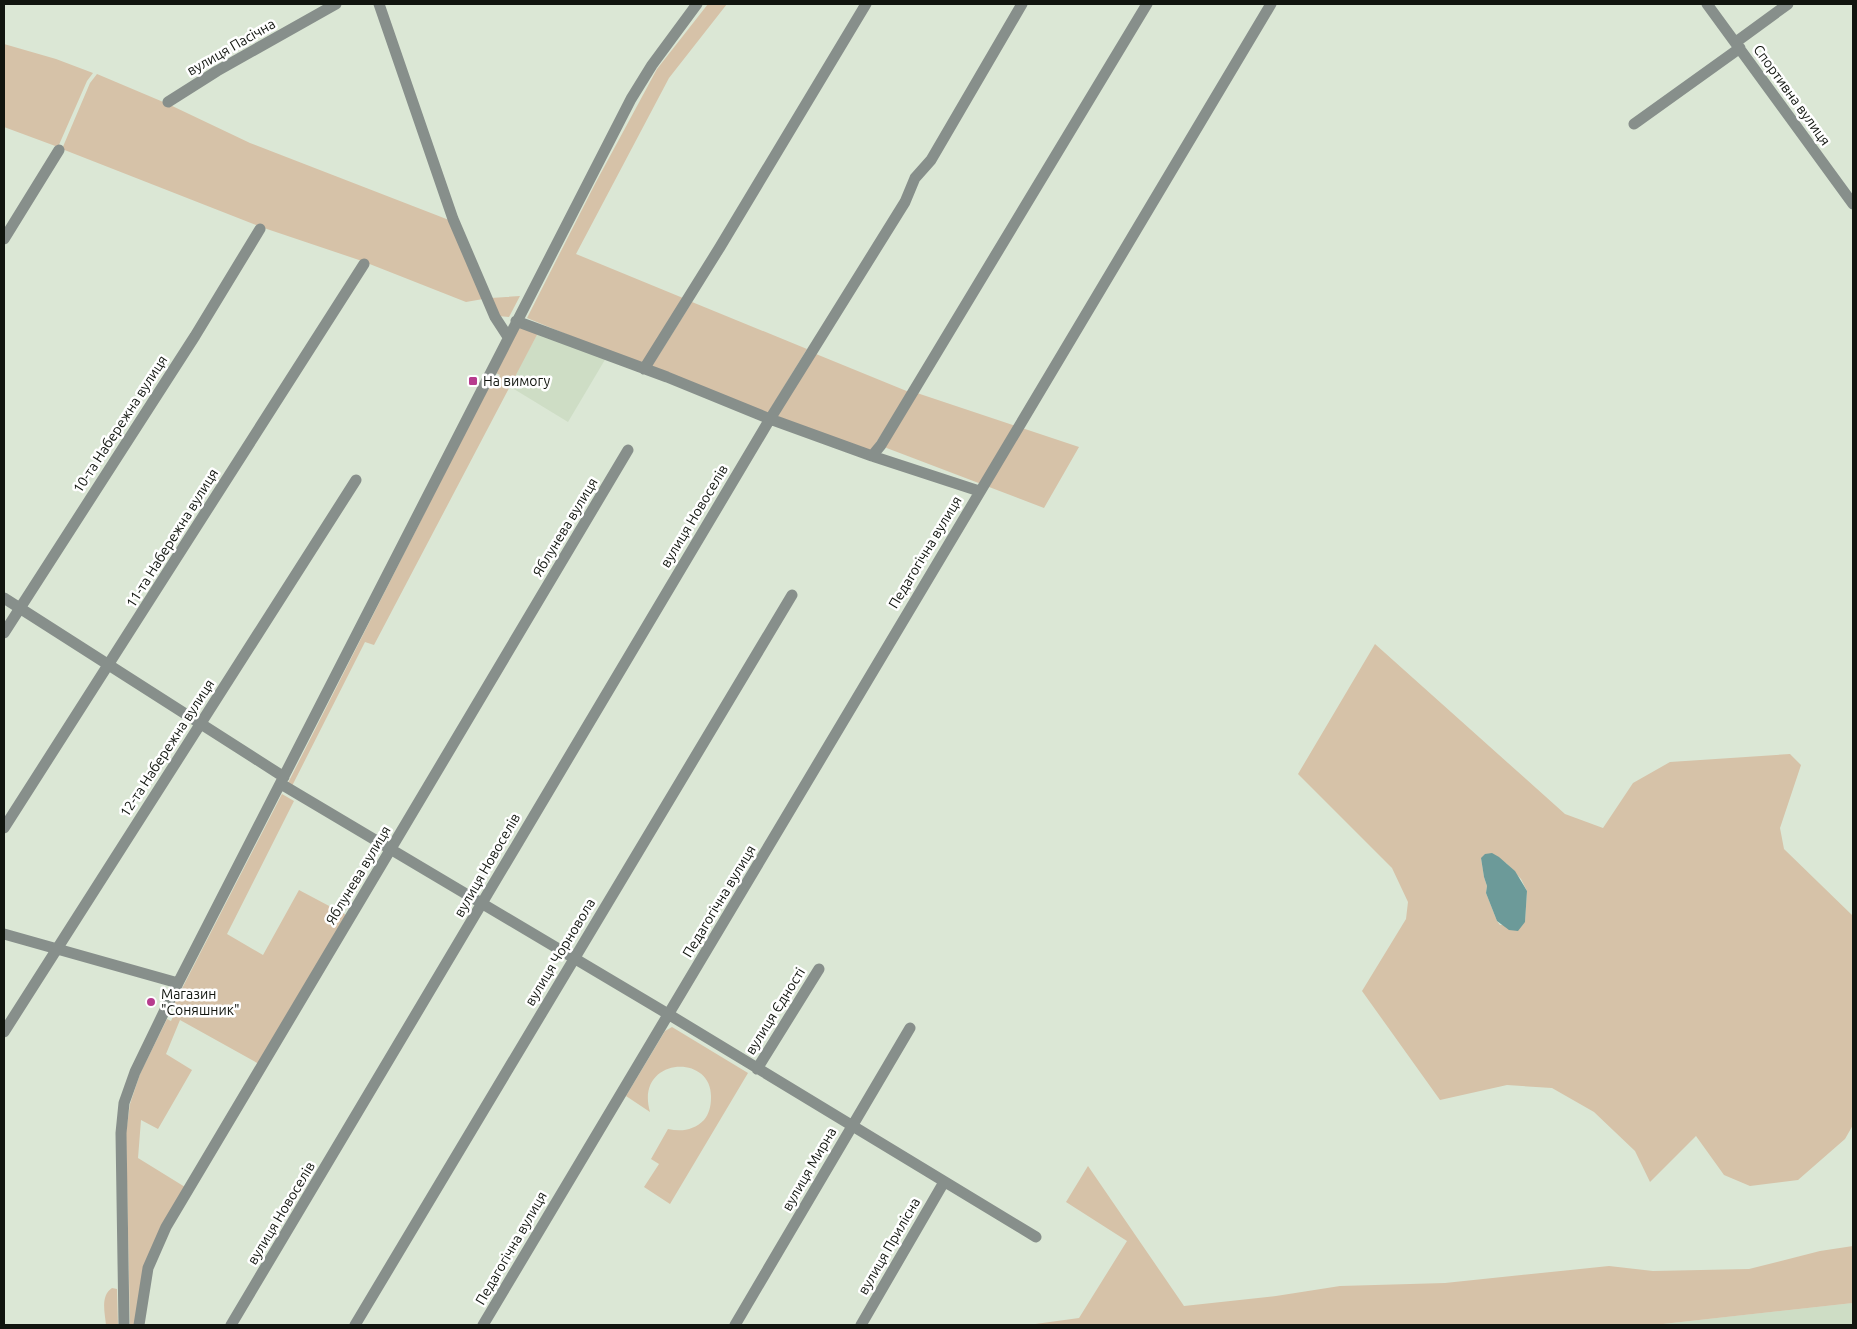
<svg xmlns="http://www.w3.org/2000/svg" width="1857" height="1329" font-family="Ubuntu,sans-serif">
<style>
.built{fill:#ceddc5}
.green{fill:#d6c2a8;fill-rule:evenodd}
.water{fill:#6c9a99}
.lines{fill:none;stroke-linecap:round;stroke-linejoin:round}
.minor{stroke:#878f8b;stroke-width:11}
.poi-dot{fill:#b73c8e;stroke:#fff;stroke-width:2}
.labels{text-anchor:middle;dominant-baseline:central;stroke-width:5;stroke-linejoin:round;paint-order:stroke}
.street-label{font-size:14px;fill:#11150f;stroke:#fff}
.poi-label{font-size:14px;fill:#11150f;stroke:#fff;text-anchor:start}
</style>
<rect width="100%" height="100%" fill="#dbe7d5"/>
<path class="built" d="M 538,333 L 606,358 L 568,422 L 509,386 Z
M 1853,1303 L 1853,1325 L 1654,1325 Z"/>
<path class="green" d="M 708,4 L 727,4 L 669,78 L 576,254 L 683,298 L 641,365 L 527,318 L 596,182 L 657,69 Z
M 4,44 L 56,59 L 93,73 L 87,81 L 58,147 L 4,127 Z
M 97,74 L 168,104 L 250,143 L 449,220 L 483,299 L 466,302 L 362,261 L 261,227 L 62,149 L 90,83 Z
M 520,296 L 509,317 L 498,316 L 491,298 Z
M 692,302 L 807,349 L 768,413 L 652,366 Z
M 520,326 L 538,333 L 374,645 L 365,642 L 292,786 L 288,783 L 491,382 L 495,384 L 500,375 L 496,373 Z
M 816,354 L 909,392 L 870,452 L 776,416 Z
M 917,393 L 1079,447 L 1044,508 L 884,447 Z
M 1375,644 L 1565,814 L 1603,828 L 1633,783 L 1670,762 L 1790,754 L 1801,765 L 1780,828 L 1784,849 L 1853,916 L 1853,1125 L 1845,1139 L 1798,1180 L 1750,1186 L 1724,1175 L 1696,1136 L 1650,1182 L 1635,1151 L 1594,1112 L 1552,1088 L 1507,1085 L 1440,1100 L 1362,991 L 1406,919 L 1408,902 L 1392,868 L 1298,774 ZM 1481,858 L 1506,863 L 1521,879 L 1527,891 L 1525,922 L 1500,925 L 1497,921 L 1486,893 L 1487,886 L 1484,877 Z
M 282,794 L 294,801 L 227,934 L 263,955 L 299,890 L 348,916 L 259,1064 L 180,1020 L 166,1054 L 192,1070 L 158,1129 L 141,1120 L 138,1158 L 185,1187 L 163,1225 L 135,1325 L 130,1325 L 126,1133 L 130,1104 L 140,1074 L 167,1019 L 171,1021 L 176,1010 L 172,1008 Z
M 672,1027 L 748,1073 L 670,1204 L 644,1187 L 659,1164 L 651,1159 L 668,1129 C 682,1132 694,1130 704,1120 C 709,1114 711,1106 711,1098 C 713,1052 634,1057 650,1112 L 626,1096 L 665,1031 Z
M 1088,1166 L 1184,1306 L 1276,1296 L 1340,1286 L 1445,1283 L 1609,1266 L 1653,1271 L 1749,1269 L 1820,1251 L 1853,1246 L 1853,1303 L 1654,1325 L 1028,1325 L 1079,1318 L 1127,1241 L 1066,1202 Z
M 112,1288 L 117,1289 L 118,1325 L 106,1325 C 105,1313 100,1296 112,1288 Z"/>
<path class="water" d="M 1492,853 L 1499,857 L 1515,871 L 1527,891 L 1525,922 L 1518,931 L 1509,930 L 1497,921 L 1486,893 L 1487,886 L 1484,877 L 1481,858 L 1485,854 Z"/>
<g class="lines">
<path class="minor" d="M 379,4 L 453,219 L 495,317 L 508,337
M 1707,4 L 1853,204
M 1736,42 L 1788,4
M 168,102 L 217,71 L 336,4
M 1634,124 L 1740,48
M 4,239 L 59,150
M 516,321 L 667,377 L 770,419 L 872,456 L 979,491
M 644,369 L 720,247 L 866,4
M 872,456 L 881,445 L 1147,4
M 4,598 L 284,777
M 4,633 L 195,336 L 260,229
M 281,784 L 668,1014 L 1036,1237
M 4,828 L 364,264
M 4,934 L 178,983
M 4,1032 L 356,480
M 757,1069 L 819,969
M 124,1325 L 121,1133 L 124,1103 L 135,1072 L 178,983 L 631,99 L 652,65 L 697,4
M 139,1325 L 148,1268 L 166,1227 L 628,450
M 231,1325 L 770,419 L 905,202 L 915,178 L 931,160 L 1022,4
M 355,1325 L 792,595
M 483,1325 L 1271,4
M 735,1325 L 910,1028
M 861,1325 L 944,1182"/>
</g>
<g class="poi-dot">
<rect x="468" y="376" width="10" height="10" rx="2.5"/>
<circle cx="151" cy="1002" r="5"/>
</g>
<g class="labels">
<g class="street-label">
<text transform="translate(231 47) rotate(-30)">вулиця Пасічна</text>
<text transform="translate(1792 95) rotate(54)">Спортивна вулиця</text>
<text transform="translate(120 424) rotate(-57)">10-та Набережна вулиця</text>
<text transform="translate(694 516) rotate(-59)">вулиця Новоселів</text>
<text transform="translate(565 527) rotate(-59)">Яблунева вулиця</text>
<text transform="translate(172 538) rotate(-58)">11-та Набережна вулиця</text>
<text transform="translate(925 552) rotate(-59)">Педагогічна вулиця</text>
<text transform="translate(167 748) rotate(-57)">12-та Набережна вулиця</text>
<text transform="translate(487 865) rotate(-60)">вулиця Новоселів</text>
<text transform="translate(358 875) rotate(-59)">Яблунева вулиця</text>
<text transform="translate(719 901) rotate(-59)">Педагогічна вулиця</text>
<text transform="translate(560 952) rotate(-59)">вулиця Чорновола</text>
<text transform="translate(775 1011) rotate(-58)">вулиця Єдності</text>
<text transform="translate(809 1169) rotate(-60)">вулиця Мирна</text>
<text transform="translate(281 1213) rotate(-59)">вулиця Новоселів</text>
<text transform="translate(889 1246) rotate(-60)">вулиця Прилісна</text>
<text transform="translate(511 1248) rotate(-60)">Педагогічна вулиця</text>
</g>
<g class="poi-label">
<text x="483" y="381">На вимогу</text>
<text x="161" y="994">Магазин<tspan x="161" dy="16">"Соняшник"</tspan></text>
</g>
</g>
<rect width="1857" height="1329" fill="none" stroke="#11150f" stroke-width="10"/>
</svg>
